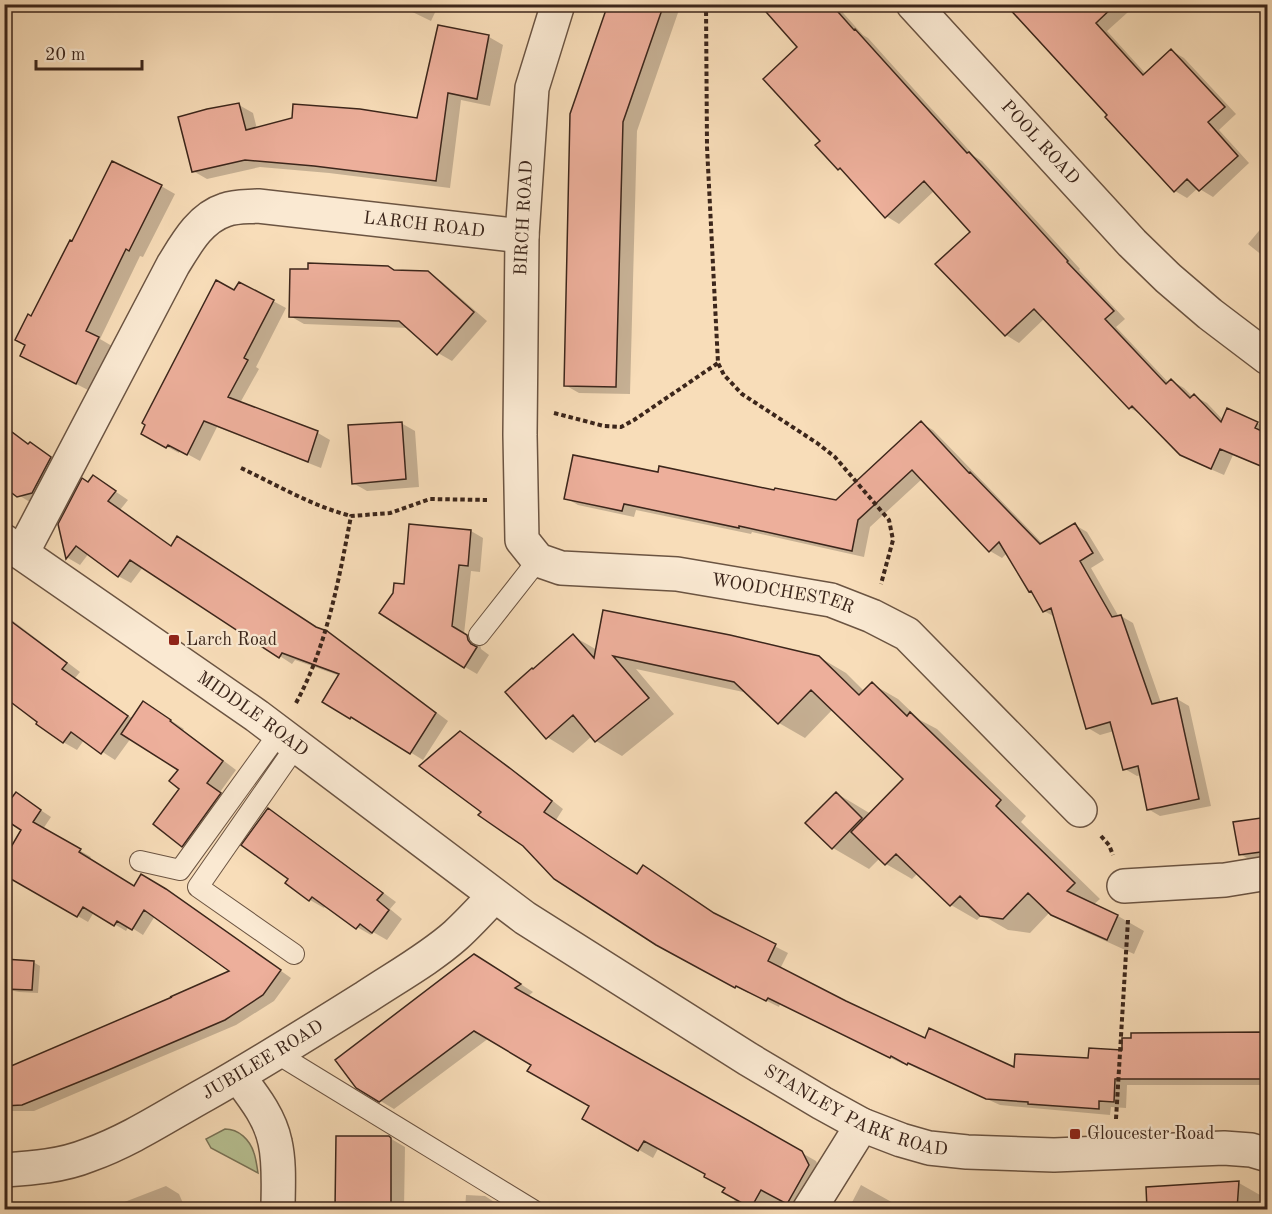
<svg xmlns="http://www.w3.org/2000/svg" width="1272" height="1214" font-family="'Old Standard TT',serif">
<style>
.green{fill:#b8c294;stroke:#7a7458;stroke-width:1.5}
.shadow{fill:#0003}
.building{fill:#edaf9b;stroke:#3c261b;stroke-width:1.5}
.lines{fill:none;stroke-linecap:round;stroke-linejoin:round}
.service-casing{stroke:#6b5442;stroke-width:22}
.minor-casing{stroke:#6b5442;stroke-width:36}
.path{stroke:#3c261b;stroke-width:4;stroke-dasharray:4.5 3;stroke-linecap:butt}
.service{stroke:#fae9d2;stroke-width:20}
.minor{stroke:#fae9d2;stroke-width:33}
.poi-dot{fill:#8f2418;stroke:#fae9d2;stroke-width:2}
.labels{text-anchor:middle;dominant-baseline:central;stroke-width:4.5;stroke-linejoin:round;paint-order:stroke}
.street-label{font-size:18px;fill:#3c261b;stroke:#fae9d2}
.poi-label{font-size:18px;fill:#3c261b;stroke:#fae9d2;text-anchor:start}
</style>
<rect width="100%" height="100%" fill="#f8ddb9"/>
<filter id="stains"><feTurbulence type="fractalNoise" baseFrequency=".00333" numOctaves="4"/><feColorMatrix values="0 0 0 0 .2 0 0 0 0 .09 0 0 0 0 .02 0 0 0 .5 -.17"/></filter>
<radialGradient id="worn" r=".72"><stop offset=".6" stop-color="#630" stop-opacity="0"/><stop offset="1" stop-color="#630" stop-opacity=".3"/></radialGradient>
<path class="green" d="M 225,1129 C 239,1129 250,1140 254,1153 C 256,1159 257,1166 258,1173 L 211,1148 L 206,1139 Z"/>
<path class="shadow" d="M 396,4 L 439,4 L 431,21 Z
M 609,4 L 676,4 L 680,7 L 637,131 L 630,394 L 579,393 L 565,385 Z
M 783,4 L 835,4 L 863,35 L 868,38 L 974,156 L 982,161 L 1080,269 L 1079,270 L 1125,319 L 1116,327 L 1169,383 L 1172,381 L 1184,388 L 1193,397 L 1194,396 L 1207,403 L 1223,420 L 1257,423 L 1268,429 L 1268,469 L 1233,455 L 1224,475 L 1194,462 L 1181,454 L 1142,415 L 1130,408 L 1045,318 L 1019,343 L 1006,335 L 938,264 L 972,232 L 934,191 L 899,224 L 886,216 L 844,171 L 839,168 L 822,141 L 799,47 Z
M 1008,4 L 1137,4 L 1107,31 L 1146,74 L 1172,51 L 1184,58 L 1236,114 L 1219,130 L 1249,163 L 1213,197 L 1198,188 L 1187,198 L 1175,191 L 1109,115 Z
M 440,27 L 489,37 L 503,45 L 490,106 L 461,100 L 450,188 L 329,173 L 260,167 L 207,179 L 193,171 L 239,105 L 253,113 L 257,129 L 419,119 Z
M 161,186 L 175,194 L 143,257 L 140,256 L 100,339 L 112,346 L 90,391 L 35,363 L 26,345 L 32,318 L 72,243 Z
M 1268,220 L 1268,260 L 1248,244 Z
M 309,271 L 427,273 L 441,281 L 487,321 L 452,361 L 438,353 L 409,328 L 304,324 L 290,316 Z
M 235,292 L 273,301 L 286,308 L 256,367 L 259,369 L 240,403 L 318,433 L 330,440 L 321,468 L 217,427 L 200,461 L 180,450 L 179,453 L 143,434 Z
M 401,423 L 415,431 L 419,487 L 367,491 L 353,483 Z
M 921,423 L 933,430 L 1043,544 L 1075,525 L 1087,532 L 1104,560 L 1091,568 L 1119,617 L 1121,616 L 1133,623 L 1161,703 L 1177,699 L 1189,706 L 1211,806 L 1160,816 L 1148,809 L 1141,775 L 1137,776 L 1125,769 L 1114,731 L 1100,735 L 1088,728 L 1055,617 L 1044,611 L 1034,593 L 1007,553 L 1002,558 L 990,551 L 922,479 L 870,527 L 864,557 L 752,532 L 751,534 L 636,510 L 634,517 L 578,505 L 566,498 L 659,474 L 837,502 Z
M 4,425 L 30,445 L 44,452 L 64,466 L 33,504 L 4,486 Z
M 94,477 L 128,500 L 120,510 L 172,547 L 319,630 L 340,640 L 448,721 L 423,760 L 364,724 L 363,725 L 324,702 L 340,676 L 295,660 L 292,664 L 143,567 L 131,583 L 118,576 L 89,553 L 80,565 L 68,558 L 60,524 Z
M 471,531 L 483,538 L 480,572 L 471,571 L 464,634 L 480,644 L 481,649 L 489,655 L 477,674 L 465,667 L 406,585 Z
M 4,614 L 80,672 L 75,678 L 133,719 L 157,711 L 184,729 L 183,730 L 236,770 L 220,792 L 234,802 L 196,854 L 183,846 L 180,769 L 131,738 L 115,760 L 84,740 L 77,750 L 63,742 L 4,691 Z
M 573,636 L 597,650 L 819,657 L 846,673 L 865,692 L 872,684 L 898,699 L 920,720 L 937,729 L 1026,816 L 1021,822 L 1100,899 L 1093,905 L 1118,916 L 1144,931 L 1134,954 L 1079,929 L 1050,912 L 1030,933 L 1008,930 L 982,915 L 977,920 L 951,905 L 918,873 L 912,879 L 886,864 L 880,858 L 869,869 L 833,848 L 836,793 L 871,814 L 905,779 L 833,709 L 805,738 L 779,723 L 748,693 L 636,669 L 674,714 L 622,756 L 596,741 L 592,736 L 573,753 L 547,737 Z
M 460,733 L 472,740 L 524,778 L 563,809 L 556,820 L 638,876 L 788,953 L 780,969 L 925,1040 L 1016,1070 L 1090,1059 L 1123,1052 L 1133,1040 L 1133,1034 L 1268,1034 L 1268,1085 L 1127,1085 L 1126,1108 L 1111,1107 L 1110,1115 L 1000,1105 L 921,1069 L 920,1070 L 904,1062 L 903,1064 L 780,1004 L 779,1007 L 749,992 L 748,993 L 670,952 L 524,845 L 483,812 Z
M 27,801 L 51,817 L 43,829 L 91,857 L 89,860 L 134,888 L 177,897 L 291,978 L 274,1001 L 236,1025 L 34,1111 L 4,1111 L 4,1065 L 19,1064 L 232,972 L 155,916 L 143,935 L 129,926 L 126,931 L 94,912 L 88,922 L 4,873 L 23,830 Z
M 268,810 L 282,818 L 396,902 L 390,909 L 402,919 L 387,940 L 373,932 L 371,935 L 357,927 L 326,905 L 324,908 L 310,900 L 287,883 L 290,879 Z
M 1268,818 L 1268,859 L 1252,861 L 1240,854 Z
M 4,958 L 10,961 L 33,962 L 40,966 L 38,993 L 19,992 L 4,989 Z
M 489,964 L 533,992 L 527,997 L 816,1161 L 822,1174 L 800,1210 L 787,1203 L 783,1210 L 729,1210 L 736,1198 L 727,1188 L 707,1174 L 659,1147 L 653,1158 L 584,1118 L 591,1106 L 533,1065 L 489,1038 L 394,1109 L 357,1087 Z
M 337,1137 L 388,1137 L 405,1147 L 404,1210 L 337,1210 Z
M 1239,1183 L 1260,1195 L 1258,1210 L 1155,1210 L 1153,1188 Z
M 861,1185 L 906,1210 L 848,1210 Z
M 166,1186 L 179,1194 L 186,1210 L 115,1210 L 114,1206 Z
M 466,1195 L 485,1196 L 505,1209 L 465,1210 Z
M 616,1201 L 633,1210 L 611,1210 Z
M 1001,1206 L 1065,1206 L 1072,1210 L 934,1210 Z"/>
<path class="building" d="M 608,4 L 664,4 L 623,122 L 616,387 L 564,386 L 570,114 Z
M 759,4 L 831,4 L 854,30 L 855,29 L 967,153 L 969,152 L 1068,261 L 1067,262 L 1114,311 L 1105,319 L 1166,384 L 1171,379 L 1190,398 L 1194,394 L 1221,422 L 1227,408 L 1258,422 L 1255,428 L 1268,434 L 1268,469 L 1220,449 L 1211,469 L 1180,455 L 1132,406 L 1129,409 L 1034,309 L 1005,336 L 935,264 L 970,232 L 924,181 L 885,218 L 840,168 L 838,170 L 815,145 L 820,141 L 763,79 L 797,47 Z
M 1005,4 L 1116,4 L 1096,23 L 1143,75 L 1171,49 L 1225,107 L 1208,122 L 1238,156 L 1199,191 L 1187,179 L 1174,192 L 1105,117 L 1107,115 Z
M 438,25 L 489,35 L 477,99 L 448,93 L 436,181 L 314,166 L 245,160 L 192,172 L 178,117 L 207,109 L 239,103 L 246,130 L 292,118 L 293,104 L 360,109 L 417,118 Z
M 112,161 L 162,185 L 129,251 L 126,249 L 86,331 L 99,337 L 76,384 L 20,356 L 25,345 L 15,340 L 28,314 L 31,316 L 70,240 L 72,241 Z
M 308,263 L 388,266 L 394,270 L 428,271 L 474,312 L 437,355 L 399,321 L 289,317 L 290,269 L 308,269 Z
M 216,280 L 234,290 L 239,282 L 274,300 L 244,358 L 248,360 L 228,397 L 318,431 L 308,462 L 204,421 L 187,455 L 168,445 L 166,448 L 141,434 L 145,425 L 142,423 Z
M 921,421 L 969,473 L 970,472 L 1040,544 L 1075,523 L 1093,553 L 1080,561 L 1112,617 L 1121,615 L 1152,704 L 1177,698 L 1199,799 L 1147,810 L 1138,766 L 1123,770 L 1110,722 L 1086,729 L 1051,608 L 1043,612 L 1031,591 L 1029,592 L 999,542 L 989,552 L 912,470 L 858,520 L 852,551 L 739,526 L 739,528 L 624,504 L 622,511 L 564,499 L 573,455 L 658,472 L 659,466 L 774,490 L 775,488 L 836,500 Z
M 402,422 L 406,479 L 352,484 L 348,425 Z
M 4,426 L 28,444 L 30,442 L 51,457 L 32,493 L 17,497 L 4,487 Z
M 93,475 L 116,491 L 108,501 L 171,546 L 177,536 L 316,627 L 327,631 L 436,713 L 410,754 L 351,717 L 350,719 L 322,702 L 339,674 L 282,653 L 279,658 L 130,560 L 118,577 L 76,546 L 66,559 L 58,524 L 82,478 L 88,482 Z
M 409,524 L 471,530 L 468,566 L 459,565 L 452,626 L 467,635 L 468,640 L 471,644 L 477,647 L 464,668 L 379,613 L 393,593 L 394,583 L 404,584 Z
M 603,610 L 730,635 L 819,656 L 859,695 L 872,682 L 907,716 L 910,712 L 1001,800 L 996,806 L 1075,883 L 1067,891 L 1118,915 L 1107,940 L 1051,915 L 1028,893 L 1003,919 L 980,916 L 960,896 L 950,906 L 896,854 L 885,865 L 851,832 L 903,779 L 811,690 L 778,724 L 734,682 L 613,656 L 649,698 L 595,742 L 573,715 L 546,739 L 505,692 L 532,668 L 533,669 L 573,634 L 594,658 Z
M 4,616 L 67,663 L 62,669 L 128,716 L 101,754 L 71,732 L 63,743 L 36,724 L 37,722 L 4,697 Z
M 143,701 L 171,720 L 170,721 L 223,761 L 207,783 L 221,793 L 182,847 L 153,824 L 179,789 L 169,781 L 178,770 L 121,734 Z
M 460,731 L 511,769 L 552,801 L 544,812 L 611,857 L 637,874 L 643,865 L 714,913 L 776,944 L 768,961 L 846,1001 L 925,1038 L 929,1028 L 1014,1067 L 1015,1054 L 1088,1058 L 1089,1048 L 1122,1050 L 1122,1038 L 1131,1038 L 1131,1033 L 1262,1032 L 1262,1079 L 1115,1079 L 1114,1102 L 1099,1101 L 1099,1109 L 1028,1104 L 1028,1102 L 986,1099 L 908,1063 L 907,1065 L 891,1056 L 890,1058 L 768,998 L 766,1001 L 736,986 L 735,988 L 656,945 L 554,879 L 523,846 L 478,815 L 481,812 L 419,766 Z
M 16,792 L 41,810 L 33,822 L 81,849 L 79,852 L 134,886 L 141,874 L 166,889 L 281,970 L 263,995 L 225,1020 L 106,1071 L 22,1105 L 4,1106 L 4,1069 L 172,997 L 170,997 L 229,971 L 144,910 L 132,930 L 117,921 L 114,926 L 83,907 L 77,917 L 4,875 L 4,859 L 21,830 L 4,819 L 4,808 Z
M 836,792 L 862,818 L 832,849 L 805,823 Z
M 268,808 L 383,893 L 377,900 L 389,910 L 372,933 L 360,924 L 356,929 L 312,897 L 309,901 L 285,883 L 288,879 L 241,845 Z
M 1268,817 L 1268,851 L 1239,855 L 1233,822 Z
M 474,954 L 521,984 L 515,988 L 802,1151 L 809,1165 L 787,1204 L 761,1190 L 751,1208 L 722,1192 L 725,1188 L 704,1177 L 705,1174 L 644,1141 L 638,1151 L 582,1119 L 589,1106 L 527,1071 L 531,1065 L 474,1031 L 379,1102 L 356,1088 L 335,1060 Z
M 4,959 L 34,961 L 32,990 L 4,989 Z
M 336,1136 L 389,1136 L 391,1138 L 391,1209 L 335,1209 Z
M 1239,1181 L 1237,1209 L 1147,1209 L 1146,1187 Z"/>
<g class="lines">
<defs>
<path id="service" d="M 479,635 L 538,560
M 140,861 L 180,870 L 279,733
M 294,954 L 198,887 L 296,746
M 276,1053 L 533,1210"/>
<g id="minor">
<path id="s1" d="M 558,4 L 532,88 L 522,236 L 520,435 L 522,540 L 538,560 L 561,568 L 677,574 L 831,600 L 872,616 L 907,634 L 1080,810"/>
<path id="s2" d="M 913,4 L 1132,243 L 1168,278 L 1210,314 L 1268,358"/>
<path id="s3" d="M 4,541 L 257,716 L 525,918 L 748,1059 L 822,1103 L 862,1125 L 901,1140 L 929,1148 L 967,1152 L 1054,1155 L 1224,1148 L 1251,1150 L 1268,1155"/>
<path id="s4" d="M 22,553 L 173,265 C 186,244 200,218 225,210 C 236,206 247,207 258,206 L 522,236"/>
<path d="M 1124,886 L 1225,880 L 1268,873"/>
<path d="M 238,1076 C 253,1096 270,1117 275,1142 C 280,1164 278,1188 278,1210"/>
<path id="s5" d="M 4,1170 C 33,1168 62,1166 89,1155 C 131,1140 168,1115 206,1094 C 261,1063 313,1030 366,997 C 396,977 429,959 456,935 C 469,923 482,909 494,896"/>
<path d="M 809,1210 L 862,1125"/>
</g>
</defs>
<use href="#service" class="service-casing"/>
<use href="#minor" class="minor-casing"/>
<path class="path" d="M 706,4 L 707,147 L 718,363 L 724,375 L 742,394 L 817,443 L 835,457 L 889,520 L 893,540 L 881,584
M 554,413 L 604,426 L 621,427 L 634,420 L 718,363
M 241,468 C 277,485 312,506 351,516
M 296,703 C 327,646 339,579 351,516 L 390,513 L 430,499 L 487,500
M 1101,836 L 1109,845 L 1113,855
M 1116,1119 L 1128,920"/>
<use href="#service" class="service"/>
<use href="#minor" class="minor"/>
</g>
<g class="poi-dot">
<rect x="168" y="634" width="12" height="12" rx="3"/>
<rect x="1069" y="1128" width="12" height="12" rx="3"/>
</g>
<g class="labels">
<g class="street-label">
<text stroke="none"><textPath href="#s2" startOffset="188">POOL ROAD</textPath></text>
<text transform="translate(524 218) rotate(-87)">BIRCH ROAD</text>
<text stroke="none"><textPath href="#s4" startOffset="603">LARCH ROAD</textPath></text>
<text stroke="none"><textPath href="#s1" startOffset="814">WOODCHESTER</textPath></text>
<text stroke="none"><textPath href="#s3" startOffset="303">MIDDLE ROAD</textPath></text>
<text stroke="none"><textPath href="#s5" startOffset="285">JUBILEE ROAD</textPath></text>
<text stroke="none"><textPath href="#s3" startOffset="1028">STANLEY PARK ROAD</textPath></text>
</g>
<g class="poi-label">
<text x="186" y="640">Larch Road</text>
<text x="1087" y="1134">Gloucester Road</text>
</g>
</g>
<rect width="1272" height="1214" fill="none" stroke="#f8ddb9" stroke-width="24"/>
<rect x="6" y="6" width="1260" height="1202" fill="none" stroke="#3c261b" stroke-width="3"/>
<rect x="12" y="12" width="1248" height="1190" fill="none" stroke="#3c261b" stroke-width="1.5"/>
<path d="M36 60v9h106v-9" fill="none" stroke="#3c261b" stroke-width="3"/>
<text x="45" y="60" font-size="18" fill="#3c261b" stroke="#fae9d2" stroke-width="4.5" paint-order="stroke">20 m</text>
<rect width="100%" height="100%" filter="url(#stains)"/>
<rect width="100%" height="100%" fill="url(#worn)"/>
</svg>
